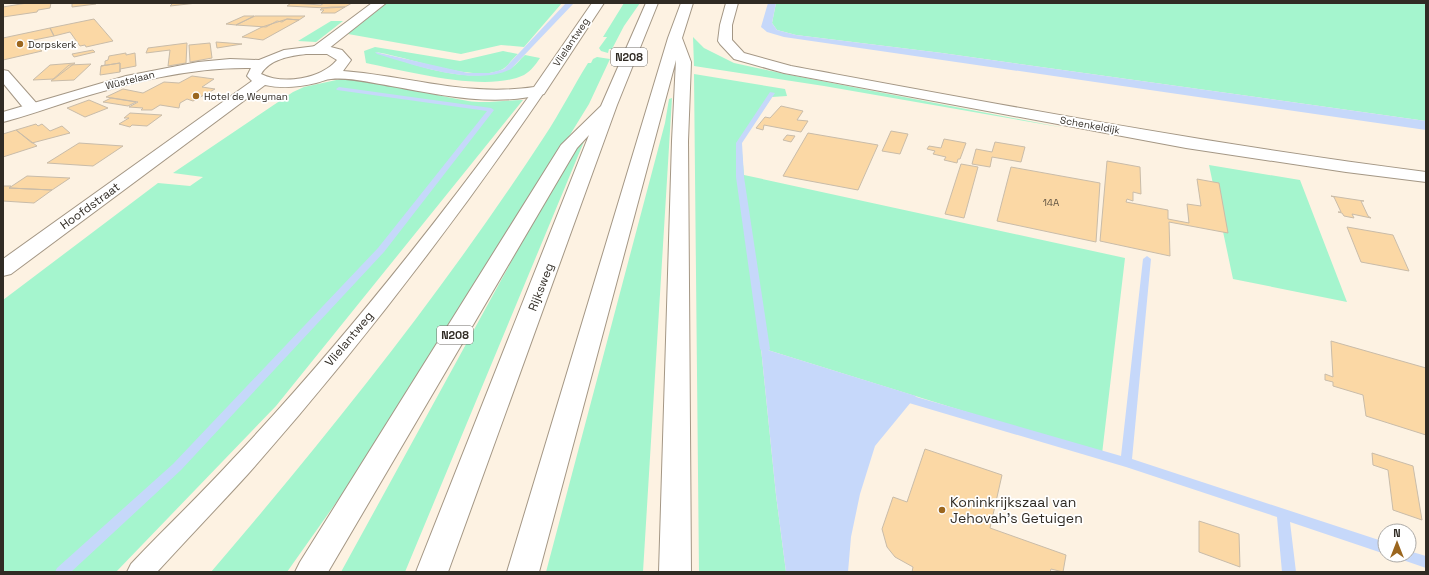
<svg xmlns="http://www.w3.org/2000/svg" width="1429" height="575" font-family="'Space Grotesk',sans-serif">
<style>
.green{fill:#a5f5ce}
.water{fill:#c6d8fa}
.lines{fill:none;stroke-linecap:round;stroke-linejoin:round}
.stream{fill:#c6d8fa;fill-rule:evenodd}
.building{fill:#fbd8a5;stroke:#c9bca9}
.lane-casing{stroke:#a49785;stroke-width:2}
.street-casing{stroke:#a49785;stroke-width:2}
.secondary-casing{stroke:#a49785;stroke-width:2}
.primary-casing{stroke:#a49785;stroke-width:2}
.lane{fill:#fff;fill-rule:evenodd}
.street{fill:#fff;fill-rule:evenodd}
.secondary{fill:#fff;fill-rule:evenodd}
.primary{fill:#fff;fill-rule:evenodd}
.poi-dot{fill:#9b661e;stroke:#fff;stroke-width:1.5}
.labels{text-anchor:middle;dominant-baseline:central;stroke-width:3.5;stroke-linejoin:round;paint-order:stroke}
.far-street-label{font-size:10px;fill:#302b24;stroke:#fff}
.far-poi-label{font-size:10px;fill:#302b24;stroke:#fff;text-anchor:start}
.number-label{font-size:10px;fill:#635644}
.shield{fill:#fff;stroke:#6e6b66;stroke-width:1}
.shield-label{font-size:11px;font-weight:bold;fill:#302b24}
.street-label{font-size:12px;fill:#302b24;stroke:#fff}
.near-poi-label{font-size:14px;fill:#302b24;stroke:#fff;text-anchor:start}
</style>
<rect width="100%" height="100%" fill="#fdf2e2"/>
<path class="green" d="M 387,3 L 562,3 L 524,47 L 501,45 L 461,54 L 348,34 Z
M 624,3 L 640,3 L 624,26 L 612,49 L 609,49 L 608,53 L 601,51 L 599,48 L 607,37 L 603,37 Z
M 776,3 L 1426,3 L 1426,121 L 942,53 L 796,35 L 777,30 L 772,23 Z
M 331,21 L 343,21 L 316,42 L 298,41 Z
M 693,37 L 704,48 L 734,63 L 785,74 L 1065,128 L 824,86 L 694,66 Z
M 375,47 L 460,61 L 503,51 L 518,54 C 513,58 508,66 503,69 C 477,84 406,56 375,52 C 416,65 468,86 509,69 C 515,67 520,59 525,55 L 540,58 C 536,64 531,71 524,75 C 486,93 407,71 366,63 L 364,51 Z
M 597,57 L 610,59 L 589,104 L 391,425 L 287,572 L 211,572 C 330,433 444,290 544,137 C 560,113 573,87 588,63 L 591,63 L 593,59 Z
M 694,74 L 785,89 L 787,96 L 772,97 L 741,142 L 744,175 L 1125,258 L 1102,454 L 761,348 L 776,495 L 786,572 L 699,572 Z
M 341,79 C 385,80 426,94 468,101 C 485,104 506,100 523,100 L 276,406 L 116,572 L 3,572 L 3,300 L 158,183 L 190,186 L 203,177 L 173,173 L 293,92 L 304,87 Z
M 672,98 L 643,572 L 546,572 L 665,123 L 669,99 Z
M 581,139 L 585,139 L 405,572 L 341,572 L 544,202 Z
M 1209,165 L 1300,180 L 1347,302 L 1233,279 Z"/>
<path class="water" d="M 566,3 L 574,3 L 511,69 C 475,87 414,65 377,54 L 375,52 L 468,73 L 490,73 L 504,69 Z
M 768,3 L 776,3 L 772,23 L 777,30 L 796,35 L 942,53 L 1426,121 L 1426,130 L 784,37 L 767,32 L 761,27 Z
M 761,348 L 916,396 L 875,446 L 860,494 L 851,537 L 848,572 L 786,572 L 776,495 Z"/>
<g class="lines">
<path class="stream" d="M 339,87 L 491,108 L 494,110 L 384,252 L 181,470 L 71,572 L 55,572 L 57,568 L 173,464 L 378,248 L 487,111 L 337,90 L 336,89 Z
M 770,92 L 775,93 L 742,143 L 744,177 L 770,349 L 768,351 L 762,351 L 760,349 L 736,177 L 736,143 Z
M 1147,256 L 1151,259 L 1132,459 L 1385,542 L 1385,554 L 1290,522 L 1296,572 L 1282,572 L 1277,517 L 1126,467 L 909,403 L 908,400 L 909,397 L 913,396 L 1121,456 L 1143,259 Z
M 1409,551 L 1426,556 L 1426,568 L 1400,559 L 1399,555 L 1409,555 Z"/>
</g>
<path class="building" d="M 27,3 L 51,3 L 50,8 L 38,10 L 37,12 L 3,17 L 3,7 Z
M 72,3 L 96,3 L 96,4 L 72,7 Z
M 173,3 L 197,3 L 170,6 Z
M 291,3 L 321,5 L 324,3 L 352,3 L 345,7 L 327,8 L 287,6 Z
M 332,7 L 345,7 L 335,13 L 321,13 L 324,10 L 320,10 L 322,8 Z
M 244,16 L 254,16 L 236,25 L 226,24 Z
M 255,16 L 305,16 L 299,20 L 287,19 L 282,22 L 277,21 L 266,27 L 236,25 Z
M 94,19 L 113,41 L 86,47 L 85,45 L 80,46 L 70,32 L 54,36 L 50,28 Z
M 287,19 L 299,20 L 263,40 L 242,37 L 262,27 Z
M 50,28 L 54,36 L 34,40 L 36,44 L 38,43 L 36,44 L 38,48 L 41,47 L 38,48 L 42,51 L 3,60 L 3,38 Z
M 216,42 L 242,44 L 217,48 Z
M 187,43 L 186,63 L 168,66 L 170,50 L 146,53 L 148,48 Z
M 210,43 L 212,58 L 190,62 L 189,45 Z
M 93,50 L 95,52 L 74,57 L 72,54 Z
M 126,53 L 126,55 L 135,53 L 136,66 L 120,69 L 120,72 L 120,63 L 101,66 L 105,65 L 105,61 L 108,60 L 109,56 Z
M 75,63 L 54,79 L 33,80 L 50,65 Z
M 120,63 L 120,72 L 100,75 L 101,66 Z
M 91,64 L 74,80 L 51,81 L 69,65 Z
M 192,76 L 214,79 L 202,87 L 215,89 L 193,101 L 187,99 L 180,103 L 179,108 L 160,105 L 152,110 L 141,110 L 143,108 L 129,107 L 138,102 L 106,97 L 123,89 L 143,93 L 164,82 L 179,83 Z
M 111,98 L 136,102 L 128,106 L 103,102 Z
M 89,100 L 108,108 L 85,117 L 67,108 Z
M 781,106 L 803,111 L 797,120 L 808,121 L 801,132 L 764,125 L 763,130 L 756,128 L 765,117 L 770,118 Z
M 130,113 L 162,115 L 147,126 L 132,125 L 130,127 L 119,124 L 129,118 L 124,118 Z
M 36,124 L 38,126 L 42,124 L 50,131 L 62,126 L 70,133 L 32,143 L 16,130 Z
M 16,130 L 37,146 L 3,157 L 3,134 Z
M 891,131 L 908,134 L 900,154 L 882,151 Z
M 808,133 L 878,145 L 858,190 L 783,176 Z
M 787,135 L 795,136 L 791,142 L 783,140 Z
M 944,139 L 966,143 L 960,159 L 958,159 L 957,163 L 944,160 L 946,157 L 933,154 L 935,151 L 927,149 L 929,146 L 941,148 Z
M 995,142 L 1025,147 L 1021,162 L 992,157 L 990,167 L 972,164 L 976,149 L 992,152 Z
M 79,143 L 123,146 L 93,166 L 47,163 Z
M 1107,161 L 1140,167 L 1141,194 L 1133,192 L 1133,201 L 1127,199 L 1126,202 L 1168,210 L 1168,219 L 1189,223 L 1187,204 L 1201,206 L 1197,179 L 1219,183 L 1228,233 L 1169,222 L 1170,256 L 1100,241 Z
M 961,164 L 978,167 L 964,218 L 945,214 Z
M 1011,167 L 1100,183 L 1096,242 L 997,221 Z
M 27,176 L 70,178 L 52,190 L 9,188 Z
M 3,186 L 11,186 L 9,188 L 52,190 L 34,203 L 3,201 Z
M 1331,196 L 1364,201 L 1361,201 L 1368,216 L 1371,218 L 1352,214 L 1354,218 L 1344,216 L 1342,213 L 1338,212 L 1341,212 L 1334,197 Z
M 1347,227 L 1393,235 L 1409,271 L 1361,262 Z
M 1331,341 L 1426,368 L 1426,435 L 1366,416 L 1363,395 L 1333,386 L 1333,382 L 1325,380 L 1325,374 L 1333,377 Z
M 925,449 L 1002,475 L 990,528 L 1066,555 L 1063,572 L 1051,569 L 1050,572 L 912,572 L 913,567 L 895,557 L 887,547 L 882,529 L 893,497 L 907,502 Z
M 1372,453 L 1413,466 L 1422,520 L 1393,510 L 1388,470 L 1373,465 Z
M 1199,521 L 1239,534 L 1240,567 L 1199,552 Z"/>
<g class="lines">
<defs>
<path id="lane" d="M 539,87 L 545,91 C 454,224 355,353 248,474 C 218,507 187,539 157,572 L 127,572 L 131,564 C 164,529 199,496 232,460 C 341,344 441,218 535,88 Z"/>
<path id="street" d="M 372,3 L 386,3 L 323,53 L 313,53 L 311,50 L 313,47 Z
M 3,70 L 8,71 L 38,105 L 40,108 L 38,111 L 26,111 L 3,83 Z"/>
<path id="secondary" d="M 592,3 L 604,3 L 544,94 C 493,107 441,95 391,86 C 372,83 350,77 331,79 C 326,79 321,82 316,83 C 299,87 283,89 265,85 L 11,274 L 3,276 L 3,259 L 252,81 L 247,76 L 251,68 C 189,67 129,83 70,101 C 48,108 26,116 3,122 L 3,112 L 126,76 L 198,62 L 230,59 L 259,60 L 284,50 L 316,46 L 327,46 L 342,50 L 351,60 L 343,71 C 410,76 466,97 534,87 ZM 306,54 L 327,54 L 337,60 C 321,79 283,85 261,74 C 270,59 290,56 306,54 Z
M 726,3 L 738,3 L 732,25 L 732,40 L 744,53 L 791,66 C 1002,105 1213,145 1426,172 L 1426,182 L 1346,172 L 1186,148 L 784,73 L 734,59 L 720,44 L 718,41 L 720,25 Z"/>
<path id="primary" d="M 646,3 L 658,3 L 617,105 L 448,572 L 416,572 L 589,135 L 577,148 L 328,572 L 295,572 L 300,562 L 561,145 L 601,106 Z
M 681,3 L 693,3 L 682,38 L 691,62 L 688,141 L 691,572 L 659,572 L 672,141 L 676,60 L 539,572 L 507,572 L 668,38 Z"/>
</defs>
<use href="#lane" class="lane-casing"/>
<use href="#street" class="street-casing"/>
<use href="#secondary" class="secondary-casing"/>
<use href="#primary" class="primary-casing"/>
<use href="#lane" class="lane"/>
<use href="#street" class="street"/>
<use href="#secondary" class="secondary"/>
<use href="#primary" class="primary"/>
</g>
<g class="poi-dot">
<circle cx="20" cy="44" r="4"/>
<circle cx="196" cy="96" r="4"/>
<circle cx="942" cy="510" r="4"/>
</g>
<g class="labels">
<g class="far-street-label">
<text transform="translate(571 42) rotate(-56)">Vlielantweg</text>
<text transform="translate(130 80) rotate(-14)">Wüstelaan</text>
<text transform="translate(1090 125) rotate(10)">Schenkeldijk</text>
</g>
<g class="far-poi-label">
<text x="28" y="44">Dorpskerk</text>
<text x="204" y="96">Hotel de Weyman</text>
</g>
<g class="number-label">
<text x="1051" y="202">14A</text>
</g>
<g class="shield">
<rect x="611" y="48" width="36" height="18" rx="3"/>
<rect x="437" y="326" width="36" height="18" rx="3"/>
</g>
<g class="shield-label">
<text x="629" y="57">N208</text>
<text x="455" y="335">N208</text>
</g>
<g class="street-label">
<text transform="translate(90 206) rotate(-36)">Hoofdstraat</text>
<text transform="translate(541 287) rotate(-69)">Rijksweg</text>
<text transform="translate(349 339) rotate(-50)">Vlielantweg</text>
</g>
<g class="near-poi-label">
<text x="950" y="502">Koninkrijkszaal van<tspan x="950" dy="16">Jehovah's Getuigen</tspan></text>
</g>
</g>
<rect width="1429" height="575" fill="none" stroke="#302b24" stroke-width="8"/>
<g transform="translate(1397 543)"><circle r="19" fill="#ffffff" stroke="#acaaa7"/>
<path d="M0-3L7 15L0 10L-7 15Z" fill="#9b661e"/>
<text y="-6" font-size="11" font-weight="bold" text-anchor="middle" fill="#302b24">N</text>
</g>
</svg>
